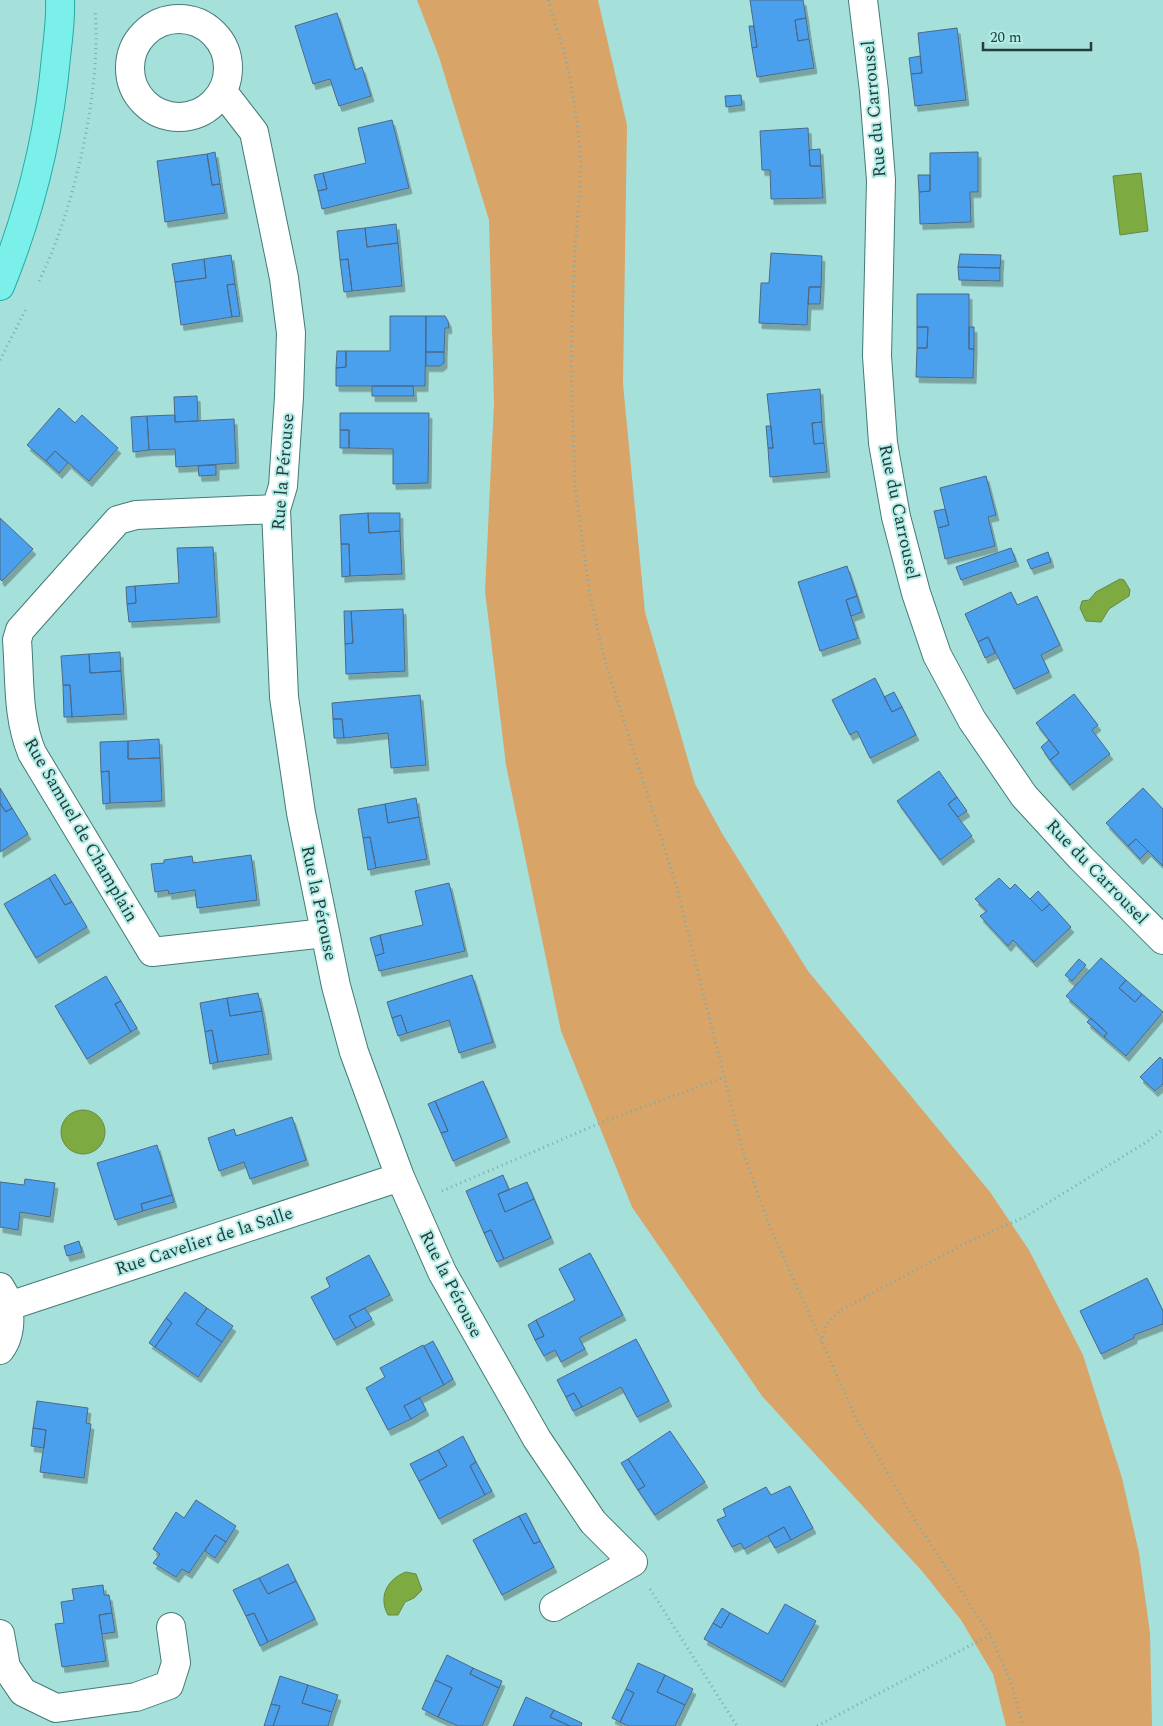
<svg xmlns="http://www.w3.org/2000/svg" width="1163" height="1726" font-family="Spectral,serif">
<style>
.green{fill:#d8a468}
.water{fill:#7eaa42;stroke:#648a40}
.building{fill:#4ba0ee;stroke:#4b6987;filter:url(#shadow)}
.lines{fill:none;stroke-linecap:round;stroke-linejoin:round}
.minor-casing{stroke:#437b76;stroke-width:30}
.major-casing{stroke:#24aba4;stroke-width:30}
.path{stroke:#7daba7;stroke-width:3;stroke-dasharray:1 4;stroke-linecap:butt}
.minor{stroke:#fff;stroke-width:28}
.major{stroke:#7bf0ea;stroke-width:28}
.labels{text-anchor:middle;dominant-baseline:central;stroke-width:4;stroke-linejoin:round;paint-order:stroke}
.street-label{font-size:18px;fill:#263e3b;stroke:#b3ede8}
</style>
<defs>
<filter id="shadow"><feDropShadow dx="3" dy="5.5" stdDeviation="0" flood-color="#0004"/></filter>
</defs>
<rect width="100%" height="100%" fill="#a6e0db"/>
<path class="green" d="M 417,0 L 598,0 L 627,125 L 623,384 L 645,612 L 695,784 L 723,835 L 808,971 L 990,1192 L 1029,1250 L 1083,1355 L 1122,1478 L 1139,1553 L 1150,1633 L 1152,1726 L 1006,1726 L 993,1674 L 961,1620 L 922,1571 L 762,1396 L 632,1207 L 561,1031 L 506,765 L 485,591 L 494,403 L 489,220 L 439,57 Z"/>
<path class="water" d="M 1141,173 L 1148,231 L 1120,235 L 1113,176 Z
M 1120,579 L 1124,580 L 1130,590 L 1129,596 L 1109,609 L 1101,622 L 1086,621 L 1080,608 L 1082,601 L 1089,600 L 1096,592 Z
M61 1132a22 22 0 1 1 44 0a22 22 0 1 1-44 0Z
M 406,1572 L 416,1574 L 422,1590 L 414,1598 L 405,1602 L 398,1615 L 388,1615 C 378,1597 387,1579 406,1572 Z"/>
<path class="building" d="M 750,0 L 803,0 L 806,18 L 795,20 L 798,41 L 809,39 L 814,68 L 757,77 L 752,48 L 757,47 Z
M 337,13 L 355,70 L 362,67 L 371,96 L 339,106 L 330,79 L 313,84 L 295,26 Z
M 806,18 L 809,39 L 798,41 L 795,20 Z
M 749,26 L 754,26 L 757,47 L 752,48 Z
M 957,28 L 966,100 L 915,106 L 911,74 L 922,73 L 918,33 Z
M 920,56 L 922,73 L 911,74 L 909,58 Z
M 741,95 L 742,105 L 726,107 L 725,96 Z
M 392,120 L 409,188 L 322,209 L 318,191 L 327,189 L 323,173 L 366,163 L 358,128 Z
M 808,128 L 810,166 L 821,166 L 823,198 L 771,199 L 770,170 L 762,170 L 760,131 Z
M 820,149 L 821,166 L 810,166 L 809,150 Z
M 215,152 L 220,184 L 212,185 L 207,154 Z
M 978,152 L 978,192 L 970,192 L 971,222 L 920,224 L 919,192 L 930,191 L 930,153 Z
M 207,154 L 212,185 L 220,184 L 225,213 L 165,222 L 157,161 Z
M 323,173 L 327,189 L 318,191 L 314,175 Z
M 918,175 L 930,175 L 930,191 L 919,192 Z
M 396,224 L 398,243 L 367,247 L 365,228 Z
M 365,228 L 367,247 L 398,243 L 402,286 L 352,291 L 348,259 L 340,260 L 337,231 Z
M 771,253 L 822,256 L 821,287 L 809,287 L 807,325 L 759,323 L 761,283 L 769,283 Z
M 960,254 L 1001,255 L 1000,268 L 958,267 Z
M 231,255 L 235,284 L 227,285 L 232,317 L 181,325 L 175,282 L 206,278 L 204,259 Z
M 204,259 L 206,278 L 175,282 L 172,264 Z
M 348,259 L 352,291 L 344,292 L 340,260 Z
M 958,267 L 1000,268 L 1000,281 L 959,280 Z
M 235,284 L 240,316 L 232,317 L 227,285 Z
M 809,287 L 821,287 L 820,304 L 808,304 Z
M 917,294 L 969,294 L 969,349 L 974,349 L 973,378 L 916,377 L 917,348 L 927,348 L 928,327 L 917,327 Z
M 390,316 L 426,316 L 425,386 L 336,386 L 336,368 L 346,367 L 346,351 L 390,351 Z
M 426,316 L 445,316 L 448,321 L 449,328 L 445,328 L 444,352 L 426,352 Z
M 917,327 L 928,327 L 927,348 L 917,348 Z
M 969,327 L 974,327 L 974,349 L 969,349 Z
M 337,351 L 346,351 L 346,367 L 336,368 Z
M 426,352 L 444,352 L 444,363 L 440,366 L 426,366 Z
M 372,386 L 413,386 L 414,396 L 372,396 Z
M 820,389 L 822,422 L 812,423 L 814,444 L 824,443 L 827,472 L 770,477 L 768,448 L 773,448 L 767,394 Z
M 197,396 L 198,421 L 175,422 L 174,397 Z
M 59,408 L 75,423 L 82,415 L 118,448 L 89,481 L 55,451 L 46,461 L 27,445 Z
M 340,413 L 429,413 L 428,483 L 393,484 L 393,449 L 349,448 L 349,430 L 340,430 Z
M 175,415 L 175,422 L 234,419 L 236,463 L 176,467 L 175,449 L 149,450 L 147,416 Z
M 147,416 L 149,450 L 133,452 L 131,417 Z
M 822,422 L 824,443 L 814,444 L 812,423 Z
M 766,426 L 771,426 L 773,448 L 768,448 Z
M 340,430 L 349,430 L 349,448 L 340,448 Z
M 55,451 L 68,463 L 59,473 L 46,461 Z
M 216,465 L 216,475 L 199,476 L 198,466 Z
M 986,476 L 996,515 L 988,517 L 995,546 L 945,559 L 938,528 L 949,525 L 940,488 Z
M 945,509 L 949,525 L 938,528 L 934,511 Z
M 368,513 L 369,533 L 400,531 L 402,574 L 350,576 L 349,544 L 341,544 L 340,515 Z
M 368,513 L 400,513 L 400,531 L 369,533 Z
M 0,518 L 33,549 L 2,581 L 0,579 Z
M 341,544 L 349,544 L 350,576 L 342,577 Z
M 213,547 L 217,617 L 129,622 L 127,604 L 136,603 L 135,586 L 179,583 L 177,548 Z
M 1011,548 L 1016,561 L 961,580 L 956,567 Z
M 1048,552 L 1051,562 L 1031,569 L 1027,560 Z
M 847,566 L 857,596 L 846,600 L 858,638 L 820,651 L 798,582 Z
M 135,586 L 136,603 L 127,604 L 126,587 Z
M 1011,592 L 1017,605 L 1037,596 L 1060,645 L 1041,655 L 1049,672 L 1014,689 L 988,637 L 978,642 L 965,614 Z
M 857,596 L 862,612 L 851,616 L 846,600 Z
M 403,609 L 405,671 L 346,674 L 345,644 L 353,643 L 351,611 Z
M 344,611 L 351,611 L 353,643 L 345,644 Z
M 988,637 L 995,653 L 985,658 L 978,642 Z
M 120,652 L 121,671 L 90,673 L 89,654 Z
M 89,654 L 90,673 L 121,671 L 124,714 L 72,717 L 70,685 L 63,685 L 61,656 Z
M 875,678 L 892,712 L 902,707 L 916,735 L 870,758 L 857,731 L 850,735 L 832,700 Z
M 63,685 L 70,685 L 72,717 L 64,717 Z
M 894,692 L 902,707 L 892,712 L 884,697 Z
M 1074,694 L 1098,725 L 1092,730 L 1110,754 L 1070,785 L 1050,760 L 1059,753 L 1036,723 Z
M 420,695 L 426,765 L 391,768 L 388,733 L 344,738 L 342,719 L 333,719 L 332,703 Z
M 333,719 L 342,719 L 344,738 L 334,738 Z
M 159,739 L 160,758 L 128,759 L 128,741 Z
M 1049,740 L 1059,753 L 1050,760 L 1041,747 Z
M 128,741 L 128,759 L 160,758 L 162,801 L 110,803 L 109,771 L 101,772 L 100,742 Z
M 109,771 L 110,803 L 103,804 L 101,772 Z
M 939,771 L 957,797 L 948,804 L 972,836 L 940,860 L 897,801 Z
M 0,788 L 12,808 L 6,812 L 0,803 Z
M 1143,788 L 1163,809 L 1163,866 L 1136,839 L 1128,846 L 1106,823 Z
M 957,797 L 967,811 L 958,817 L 948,804 Z
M 416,798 L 419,817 L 388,823 L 385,804 Z
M 0,803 L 6,812 L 12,808 L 28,834 L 0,852 Z
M 385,804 L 388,823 L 419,817 L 427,859 L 376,868 L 370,837 L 363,838 L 358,809 Z
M 370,837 L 376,868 L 368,870 L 363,838 Z
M 1136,839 L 1148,851 L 1140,859 L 1128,846 Z
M 251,855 L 257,900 L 197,908 L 195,890 L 169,894 L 168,890 L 155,892 L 151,864 L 164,863 L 164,860 L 192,856 L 193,863 Z
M 55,874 L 72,902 L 65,905 L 49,878 Z
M 49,878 L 65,905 L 72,902 L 87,927 L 36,958 L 4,904 Z
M 999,878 L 1010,889 L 1015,884 L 1042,911 L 1050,904 L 1071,927 L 1034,962 L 1013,940 L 1008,946 L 980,916 L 987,911 L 975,899 Z
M 449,883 L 465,951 L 379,971 L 375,956 L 384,953 L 380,935 L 423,925 L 415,891 Z
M 1038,891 L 1050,904 L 1042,911 L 1030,899 Z
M 380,935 L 384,953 L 375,956 L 370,938 Z
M 1101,958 L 1126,980 L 1119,988 L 1135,1002 L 1142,994 L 1163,1012 L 1126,1056 L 1104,1037 L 1107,1033 L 1066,996 Z
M 1079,959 L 1086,965 L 1072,981 L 1065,975 Z
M 472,975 L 493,1042 L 459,1053 L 449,1020 L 407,1033 L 401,1015 L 392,1018 L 387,1002 Z
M 106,976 L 121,1001 L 115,1004 L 131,1032 L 87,1059 L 55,1006 Z
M 1126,980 L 1142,994 L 1135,1002 L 1119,988 Z
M 258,993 L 262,1011 L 230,1016 L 227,998 Z
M 227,998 L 230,1016 L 262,1011 L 269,1054 L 218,1062 L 212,1030 L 205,1032 L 200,1003 Z
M 121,1001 L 137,1028 L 131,1032 L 115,1004 Z
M 401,1015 L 407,1033 L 398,1036 L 392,1018 Z
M 1091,1018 L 1107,1033 L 1104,1037 L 1087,1022 Z
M 212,1030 L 218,1062 L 210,1064 L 205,1032 Z
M 1160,1057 L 1163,1060 L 1163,1084 L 1155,1091 L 1140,1077 Z
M 483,1081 L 507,1137 L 453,1161 L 441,1133 L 448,1131 L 435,1101 Z
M 435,1101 L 448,1131 L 441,1133 L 428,1104 Z
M 292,1117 L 306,1160 L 250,1179 L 244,1162 L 219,1171 L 208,1138 L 234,1129 L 236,1136 Z
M 157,1145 L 172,1195 L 141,1204 L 143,1211 L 115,1220 L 97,1163 Z
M 503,1175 L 509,1190 L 498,1194 L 505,1212 L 534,1199 L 551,1238 L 504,1259 L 491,1230 L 484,1233 L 466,1191 Z
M 25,1179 L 55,1183 L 50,1217 L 20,1212 L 18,1230 L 0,1227 L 0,1182 L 24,1185 Z
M 527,1182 L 534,1199 L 505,1212 L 498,1194 Z
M 172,1195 L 174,1202 L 143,1211 L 141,1204 Z
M 491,1230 L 504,1259 L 497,1262 L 484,1233 Z
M 79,1241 L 82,1252 L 67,1256 L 64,1246 Z
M 590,1253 L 623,1315 L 579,1338 L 585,1349 L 561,1362 L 555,1350 L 544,1356 L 535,1340 L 544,1336 L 536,1320 L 575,1300 L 559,1269 Z
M 369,1255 L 390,1295 L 349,1316 L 356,1328 L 334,1340 L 311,1297 L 330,1287 L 326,1278 Z
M 1147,1278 L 1163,1311 L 1163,1324 L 1134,1335 L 1134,1338 L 1101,1354 L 1080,1311 Z
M 185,1292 L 207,1308 L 196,1324 L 222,1342 L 198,1377 L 155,1347 L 172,1323 L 166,1318 Z
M 207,1308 L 233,1326 L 222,1342 L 196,1324 Z
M 365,1308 L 372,1319 L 356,1328 L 349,1316 Z
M 166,1318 L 172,1323 L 155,1347 L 149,1343 Z
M 536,1320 L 544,1336 L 535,1340 L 528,1325 Z
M 636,1339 L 669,1401 L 637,1417 L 621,1387 L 582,1407 L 574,1393 L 566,1397 L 557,1380 Z
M 433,1341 L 453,1379 L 444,1385 L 424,1346 Z
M 423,1345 L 444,1385 L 404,1406 L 411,1419 L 388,1430 L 366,1388 L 385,1377 L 380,1368 Z
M 574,1393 L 582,1407 L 573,1411 L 566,1397 Z
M 420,1398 L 426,1410 L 411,1419 L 404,1406 Z
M 37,1401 L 88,1408 L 86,1423 L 91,1424 L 84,1478 L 40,1472 L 46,1430 L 33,1428 Z
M 33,1428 L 46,1430 L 44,1448 L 31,1446 Z
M 670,1431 L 705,1482 L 655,1515 L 638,1490 L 645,1486 L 628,1459 Z
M 463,1436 L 476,1462 L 470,1466 L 485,1495 L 439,1519 L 419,1481 L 447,1466 L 438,1450 Z
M 438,1450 L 447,1466 L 419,1481 L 410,1464 Z
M 628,1459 L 645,1486 L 638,1490 L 621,1463 Z
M 476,1462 L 492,1491 L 485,1495 L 470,1466 Z
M 790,1486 L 813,1528 L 791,1540 L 784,1527 L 744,1549 L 741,1543 L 732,1547 L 717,1520 L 726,1516 L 723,1509 L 766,1487 L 771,1495 Z
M 196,1500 L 236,1526 L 226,1542 L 215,1535 L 189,1573 L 182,1569 L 176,1577 L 153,1563 L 160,1554 L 153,1549 L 176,1512 L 184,1518 Z
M 526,1513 L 540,1541 L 534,1544 L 519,1516 Z
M 519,1516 L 534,1544 L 540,1541 L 554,1567 L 502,1595 L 473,1540 Z
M 784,1527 L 791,1540 L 775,1548 L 768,1536 Z
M 215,1535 L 226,1542 L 215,1558 L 205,1551 Z
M 288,1564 L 296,1581 L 268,1594 L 259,1578 Z
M 259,1578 L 268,1594 L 296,1581 L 315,1619 L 268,1642 L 254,1613 L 246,1616 L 233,1590 Z
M 103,1585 L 104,1595 L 109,1595 L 112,1613 L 99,1615 L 106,1661 L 62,1667 L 55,1624 L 64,1623 L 61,1602 L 74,1600 L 72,1589 Z
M 785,1604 L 816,1621 L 782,1682 L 704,1639 L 713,1623 L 721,1628 L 730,1613 L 768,1634 Z
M 722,1608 L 730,1613 L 721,1628 L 713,1623 Z
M 112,1613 L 115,1632 L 102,1634 L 99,1615 Z
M 254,1613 L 268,1642 L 260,1646 L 246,1616 Z
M 447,1655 L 473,1668 L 470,1674 L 499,1688 L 482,1726 L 458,1726 L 438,1717 L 452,1688 L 435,1680 Z
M 638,1663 L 665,1675 L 657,1692 L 685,1705 L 675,1726 L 629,1726 L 620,1722 L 634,1693 L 626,1689 Z
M 473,1668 L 502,1681 L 499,1688 L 470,1674 Z
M 665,1675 L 693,1689 L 685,1705 L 657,1692 Z
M 280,1676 L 308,1685 L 302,1703 L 332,1712 L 328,1726 L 273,1726 L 280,1706 L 271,1704 Z
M 435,1680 L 452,1688 L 438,1717 L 422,1709 Z
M 308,1685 L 338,1695 L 332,1712 L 302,1703 Z
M 626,1689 L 634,1693 L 620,1722 L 612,1718 Z
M 526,1697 L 554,1710 L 550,1717 L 570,1726 L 513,1726 Z
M 271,1704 L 280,1706 L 273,1726 L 264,1726 Z
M 554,1710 L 582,1723 L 581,1726 L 570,1726 L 550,1717 Z"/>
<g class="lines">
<defs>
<path id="minor" d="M 863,0 L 874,91 L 881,180 L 877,356 L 883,443 L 896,517 L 916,593 L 937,655 L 972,720 L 1024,796 L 1081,858 L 1163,940
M130 68a49 49 0 1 1 98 0a49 49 0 1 1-98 0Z
M 223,92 L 254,132 L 284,278 L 291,333 L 289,397 L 283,486 L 276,509 L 284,697 L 301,813 L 336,986 L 354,1052 L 400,1177 L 442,1272 L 537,1439 L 593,1522 L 633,1562 L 554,1607
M 276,509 L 136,515 L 118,520 L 20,630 L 17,640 C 20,678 17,717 32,753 L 152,952 L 325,933
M 0,1287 C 12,1304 13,1333 0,1350
M 9,1306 L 400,1177
M 0,1634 L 6,1667 L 23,1692 L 56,1708 L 136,1697 L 169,1685 L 176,1663 L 171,1627"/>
<path id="major" d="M 0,286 C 30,212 49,137 56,57 C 58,39 61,19 60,0"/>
</defs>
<use href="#minor" class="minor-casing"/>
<use href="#major" class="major-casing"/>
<path class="path" d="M 548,0 L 563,47 L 571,82 L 578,128 L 581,170 L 574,266 L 571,368 L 575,487 L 590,596 L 604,658 L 675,881 L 743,1152 L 770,1227 L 857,1420 L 911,1514 L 990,1635 L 1011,1682 L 1023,1726
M 39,281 C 74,211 102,89 95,10
M 0,360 L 27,307
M 442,1191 L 605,1121 L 725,1077
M 821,1342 L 826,1325 L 839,1311 L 970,1241 L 1025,1217 L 1148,1141 L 1163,1129
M 650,1589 L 737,1726
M 817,1726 L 990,1635"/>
<use href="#minor" class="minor"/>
<use href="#major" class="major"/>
</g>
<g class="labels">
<g class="street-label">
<text transform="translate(874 109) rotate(-95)">Rue du Carrousel</text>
<text transform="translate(283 472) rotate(-85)">Rue la Pérouse</text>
<text transform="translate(899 512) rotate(78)">Rue du Carrousel</text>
<text transform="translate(81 830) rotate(60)">Rue Samuel de Champlain</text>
<text transform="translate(1097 872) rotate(46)">Rue du Carrousel</text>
<text transform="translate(319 903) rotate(78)">Rue la Pérouse</text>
<text transform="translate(204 1241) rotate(-18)">Rue Cavelier de la Salle</text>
<text transform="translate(451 1284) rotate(63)">Rue la Pérouse</text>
</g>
</g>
<path d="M983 42v8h108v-8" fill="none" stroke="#263e3b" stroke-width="2.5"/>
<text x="990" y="42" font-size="15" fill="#263e3b" stroke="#b3ede8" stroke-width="4" paint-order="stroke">20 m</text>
</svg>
